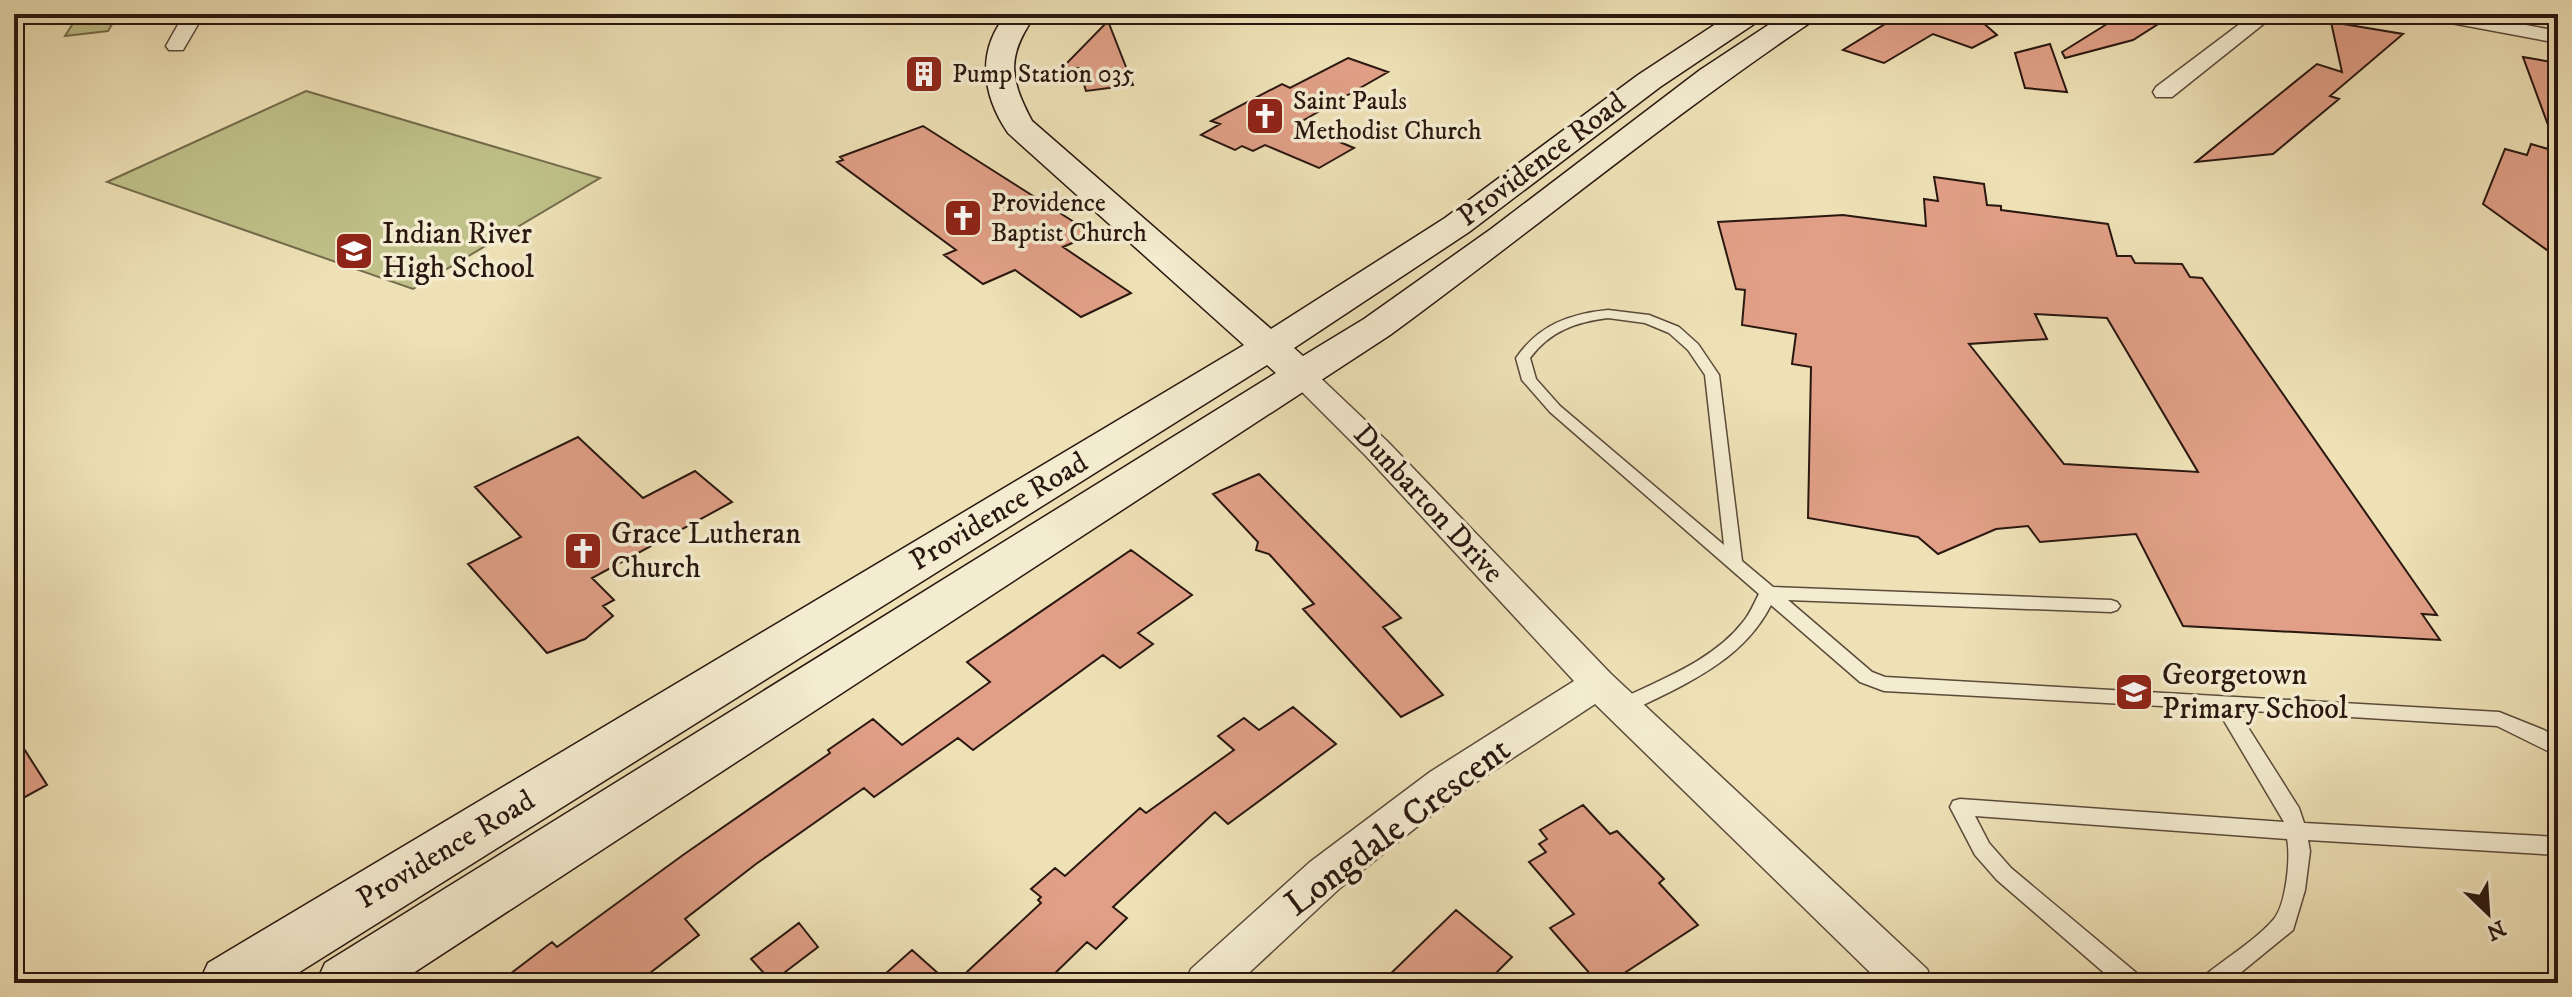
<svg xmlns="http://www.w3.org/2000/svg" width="2572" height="997" font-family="'IM FELL DW Pica',serif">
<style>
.green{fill:#bfc189;stroke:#746c4c;stroke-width:2}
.building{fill:#e09f86;stroke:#2a1710;stroke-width:2;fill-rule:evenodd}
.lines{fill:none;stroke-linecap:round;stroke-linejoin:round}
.lane-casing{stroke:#5b4a3a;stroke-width:3}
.street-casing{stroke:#5b4a3a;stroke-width:3}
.secondary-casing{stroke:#2a1710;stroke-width:3}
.lane{fill:#f4ecd0;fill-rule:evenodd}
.street{fill:#f4ecd0;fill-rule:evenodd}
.secondary{fill:#f4ecd0;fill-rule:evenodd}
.labels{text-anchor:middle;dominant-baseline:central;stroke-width:7;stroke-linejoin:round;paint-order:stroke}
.far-poi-label{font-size:26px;fill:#2a1710;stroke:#f4ecd0;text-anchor:start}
.street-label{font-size:30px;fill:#2a1710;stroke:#f4ecd0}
.poi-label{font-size:30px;fill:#2a1710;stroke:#f4ecd0;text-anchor:start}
.near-street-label{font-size:36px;fill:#2a1710;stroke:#f4ecd0}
</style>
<rect width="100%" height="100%" fill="#eee1b6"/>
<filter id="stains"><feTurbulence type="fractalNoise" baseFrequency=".0025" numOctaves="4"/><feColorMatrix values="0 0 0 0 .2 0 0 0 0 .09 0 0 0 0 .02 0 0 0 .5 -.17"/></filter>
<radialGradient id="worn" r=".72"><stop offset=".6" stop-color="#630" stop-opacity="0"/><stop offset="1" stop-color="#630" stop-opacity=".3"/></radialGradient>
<path class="green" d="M 79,14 L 118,14 L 108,31 L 65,36 Z
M 306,91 L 600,178 L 413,289 L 107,182 Z"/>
<path class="building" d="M 1889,14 L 1973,14 L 1997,35 L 1972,48 L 1933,34 L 1884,63 L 1843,50 L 1893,19 L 1888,18 Z
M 2123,14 L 2174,14 L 2133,40 L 2065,58 L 2062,52 Z
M 1108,21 L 1133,85 L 1086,91 L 1079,68 L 1061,69 Z
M 2331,22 L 2403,34 L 2330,96 L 2339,99 L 2273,154 L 2196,162 L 2317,64 L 2342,72 Z
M 2050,44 L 2067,92 L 2025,88 L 2015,53 Z
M 2523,57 L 2558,63 L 2558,143 L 2555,144 Z
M 1348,58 L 1388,72 L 1297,124 L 1354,148 L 1319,168 L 1265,145 L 1253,151 L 1242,146 L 1235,150 L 1201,135 L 1220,124 L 1211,121 L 1282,84 L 1290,88 Z
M 923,126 L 1093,234 L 1063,247 L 1131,293 L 1081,317 L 1015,270 L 983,284 L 944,255 L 956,250 L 837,162 L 843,160 L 840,157 Z
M 2531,144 L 2558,152 L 2558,258 L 2483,204 L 2505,149 L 2527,155 Z
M 1934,177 L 1984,184 L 1987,205 L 2001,206 L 2001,210 L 2108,224 L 2117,256 L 2131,256 L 2135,263 L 2182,264 L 2190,277 L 2202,278 L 2437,615 L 2422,614 L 2440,640 L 2183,626 L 2136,534 L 2040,542 L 2028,526 L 1996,529 L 1938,554 L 1918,537 L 1808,518 L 1811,367 L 1792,364 L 1796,334 L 1742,325 L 1745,290 L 1736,289 L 1718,222 L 1843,215 L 1926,226 L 1924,199 L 1938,201 ZM 2035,314 L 2107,318 L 2198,472 L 2064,464 L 1969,344 L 2047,339 Z
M 578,437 L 643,498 L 695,471 L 732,502 L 592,578 L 614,600 L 603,606 L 613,616 L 585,639 L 547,653 L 468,564 L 521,537 L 475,487 Z
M 1259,474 L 1401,618 L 1383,627 L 1443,695 L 1401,717 L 1303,609 L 1314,604 L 1269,554 L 1256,550 L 1258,542 L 1213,494 Z
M 1131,550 L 1192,595 L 1138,633 L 1153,644 L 1120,668 L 1103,655 L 973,750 L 958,738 L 874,797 L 864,788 L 756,864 L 685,919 L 699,935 L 637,983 L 498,983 L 552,942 L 557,947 L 683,855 L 830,753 L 828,750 L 873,719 L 902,745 L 990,682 L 967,662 Z
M 1293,707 L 1336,744 L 1228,824 L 1215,812 L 1113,907 L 1127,918 L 1096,949 L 1087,942 L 1045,983 L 955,983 L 1041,903 L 1038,900 L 1041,897 L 1031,889 L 1055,868 L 1065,876 L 1140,808 L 1146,813 L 1234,750 L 1218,736 L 1244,718 L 1259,730 Z
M 14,733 L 47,785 L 14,803 Z
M 1583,805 L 1610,834 L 1617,831 L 1664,879 L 1659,883 L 1698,925 L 1609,983 L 1598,983 L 1550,928 L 1574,914 L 1529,862 L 1546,852 L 1539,844 L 1547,839 L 1540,830 Z
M 1456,910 L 1512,957 L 1486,983 L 1381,983 Z
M 799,923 L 818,947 L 772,982 L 751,959 Z
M 912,950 L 949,983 L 875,983 Z"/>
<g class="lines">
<defs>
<path id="lane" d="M 1608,310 L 1649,315 L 1679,327 L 1698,344 L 1719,375 L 1742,561 L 1773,587 L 2111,600 L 2117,602 L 2120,606 L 2117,610 L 2111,612 L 1788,600 L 1872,672 L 1885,677 L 2499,712 L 2544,730 L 2558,738 L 2558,756 L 2497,726 L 2237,710 L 2299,808 L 2304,823 L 2558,837 L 2558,855 L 2308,840 L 2310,851 L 2305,890 L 2293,930 L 2228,983 L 2201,983 L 2204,976 C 2226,958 2256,940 2274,919 C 2286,905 2291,857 2287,839 L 1975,816 L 1989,843 L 2011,868 L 2140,976 L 2143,983 L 2116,983 L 1997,880 L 1975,855 L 1950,807 L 1953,801 L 1960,799 L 2284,822 L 2217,709 L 1884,691 L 1860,682 L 1771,605 C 1742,662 1683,685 1629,712 L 1622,714 L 1615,712 L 1613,707 L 1615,702 C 1659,680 1713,661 1743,622 C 1750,614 1754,603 1759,594 L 1550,412 L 1522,380 L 1516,358 C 1539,325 1569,314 1608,310 ZM 1608,318 L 1645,323 L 1669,333 L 1688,350 L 1705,375 L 1724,545 L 1560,406 L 1536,379 L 1530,358 C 1550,331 1576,322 1608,318 Z"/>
<path id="street" d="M 184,14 L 204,14 L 183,50 L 169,50 L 166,46 Z
M 2253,14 L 2276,14 L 2172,97 L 2156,97 L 2153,92 L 2156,87 Z
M 2425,14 L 2467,14 L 2558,31 L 2558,43 L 2435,20 Z
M 1301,366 L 1311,369 L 1388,442 L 1611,674 L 1927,969 L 1933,983 L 1881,983 L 1595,704 L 1458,794 L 1340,888 L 1238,983 L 1185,983 L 1191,969 L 1310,862 L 1430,772 L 1574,681 L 1366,456 L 1291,381 L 1287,375 L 1291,369 Z"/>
<path id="secondary" d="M 1007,14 L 1036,14 C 1007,55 1008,76 1032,121 L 1271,329 L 1445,218 L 1638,75 L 1731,14 L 1764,14 L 1760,20 L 1660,87 L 1469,232 L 1294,348 L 1303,356 L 1364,319 L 1491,229 L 1700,70 L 1785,14 L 1818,14 L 1814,20 C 1668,118 1532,231 1390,335 L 398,983 L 316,983 L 325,963 L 1276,373 L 1267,365 L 282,983 L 199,983 L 208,963 L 1244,345 L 1008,133 C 982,95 976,50 1007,14 Z"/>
</defs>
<use href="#lane" class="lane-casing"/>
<use href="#street" class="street-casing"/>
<use href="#secondary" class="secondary-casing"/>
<use href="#lane" class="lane"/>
<use href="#street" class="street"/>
<use href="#secondary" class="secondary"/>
</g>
<defs>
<symbol id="building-square" viewBox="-11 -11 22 22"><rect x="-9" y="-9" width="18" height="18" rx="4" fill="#8f2418" stroke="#f4ecd0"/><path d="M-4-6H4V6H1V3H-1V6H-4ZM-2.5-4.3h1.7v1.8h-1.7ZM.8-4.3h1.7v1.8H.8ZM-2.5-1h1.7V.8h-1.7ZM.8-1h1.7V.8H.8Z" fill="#fff"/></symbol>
<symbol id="church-square" viewBox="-11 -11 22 22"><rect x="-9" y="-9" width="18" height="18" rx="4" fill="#8f2418" stroke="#f4ecd0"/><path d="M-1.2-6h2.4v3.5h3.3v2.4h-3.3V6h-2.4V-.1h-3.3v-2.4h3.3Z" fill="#fff"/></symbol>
<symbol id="school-square" viewBox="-11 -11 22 22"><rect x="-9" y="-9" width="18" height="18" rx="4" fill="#8f2418" stroke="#f4ecd0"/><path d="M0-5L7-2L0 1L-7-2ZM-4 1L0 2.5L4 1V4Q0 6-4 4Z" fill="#fff"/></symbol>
</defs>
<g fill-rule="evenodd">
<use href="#building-square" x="902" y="52" width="44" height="44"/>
<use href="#church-square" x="1243" y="94" width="44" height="44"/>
<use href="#church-square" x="941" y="196" width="44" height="44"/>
<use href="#school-square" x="332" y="229" width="44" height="44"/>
<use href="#church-square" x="561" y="529" width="44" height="44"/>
<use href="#school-square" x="2112" y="670" width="44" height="44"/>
</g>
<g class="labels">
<g class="far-poi-label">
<text x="952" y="74">Pump Station 035</text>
<text x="1293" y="101">Saint Pauls<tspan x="1293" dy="30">Methodist Church</tspan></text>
<text x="991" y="203">Providence<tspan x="991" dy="30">Baptist Church</tspan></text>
</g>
<g class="street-label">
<text transform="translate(1542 160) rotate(-37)">Providence Road</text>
<text transform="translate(1428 504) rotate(47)">Dunbarton Drive</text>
<text transform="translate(999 512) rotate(-31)">Providence Road</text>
<text transform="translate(446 850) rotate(-31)">Providence Road</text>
</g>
<g class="poi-label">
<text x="382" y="234">Indian River<tspan x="382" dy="34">High School</tspan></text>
<text x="611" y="534">Grace Lutheran<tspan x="611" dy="34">Church</tspan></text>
<text x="2162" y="675">Georgetown<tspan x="2162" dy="34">Primary School</tspan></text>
</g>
<g class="near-street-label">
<text transform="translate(1398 827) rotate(-37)">Longdale Crescent</text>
</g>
</g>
<rect width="2572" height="997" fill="none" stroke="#eee1b6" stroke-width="48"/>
<rect x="16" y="16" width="2540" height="965" fill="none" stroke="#2a1710" stroke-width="4"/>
<rect x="24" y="24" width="2524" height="949" fill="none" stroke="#2a1710" stroke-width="2"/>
<g transform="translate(2488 913) rotate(155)" stroke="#f4ecd0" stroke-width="6" paint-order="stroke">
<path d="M0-6L14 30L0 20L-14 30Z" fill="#2a1710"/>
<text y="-12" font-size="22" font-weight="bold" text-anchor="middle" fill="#2a1710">N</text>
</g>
<rect width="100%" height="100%" filter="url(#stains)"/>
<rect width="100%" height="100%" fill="url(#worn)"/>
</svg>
